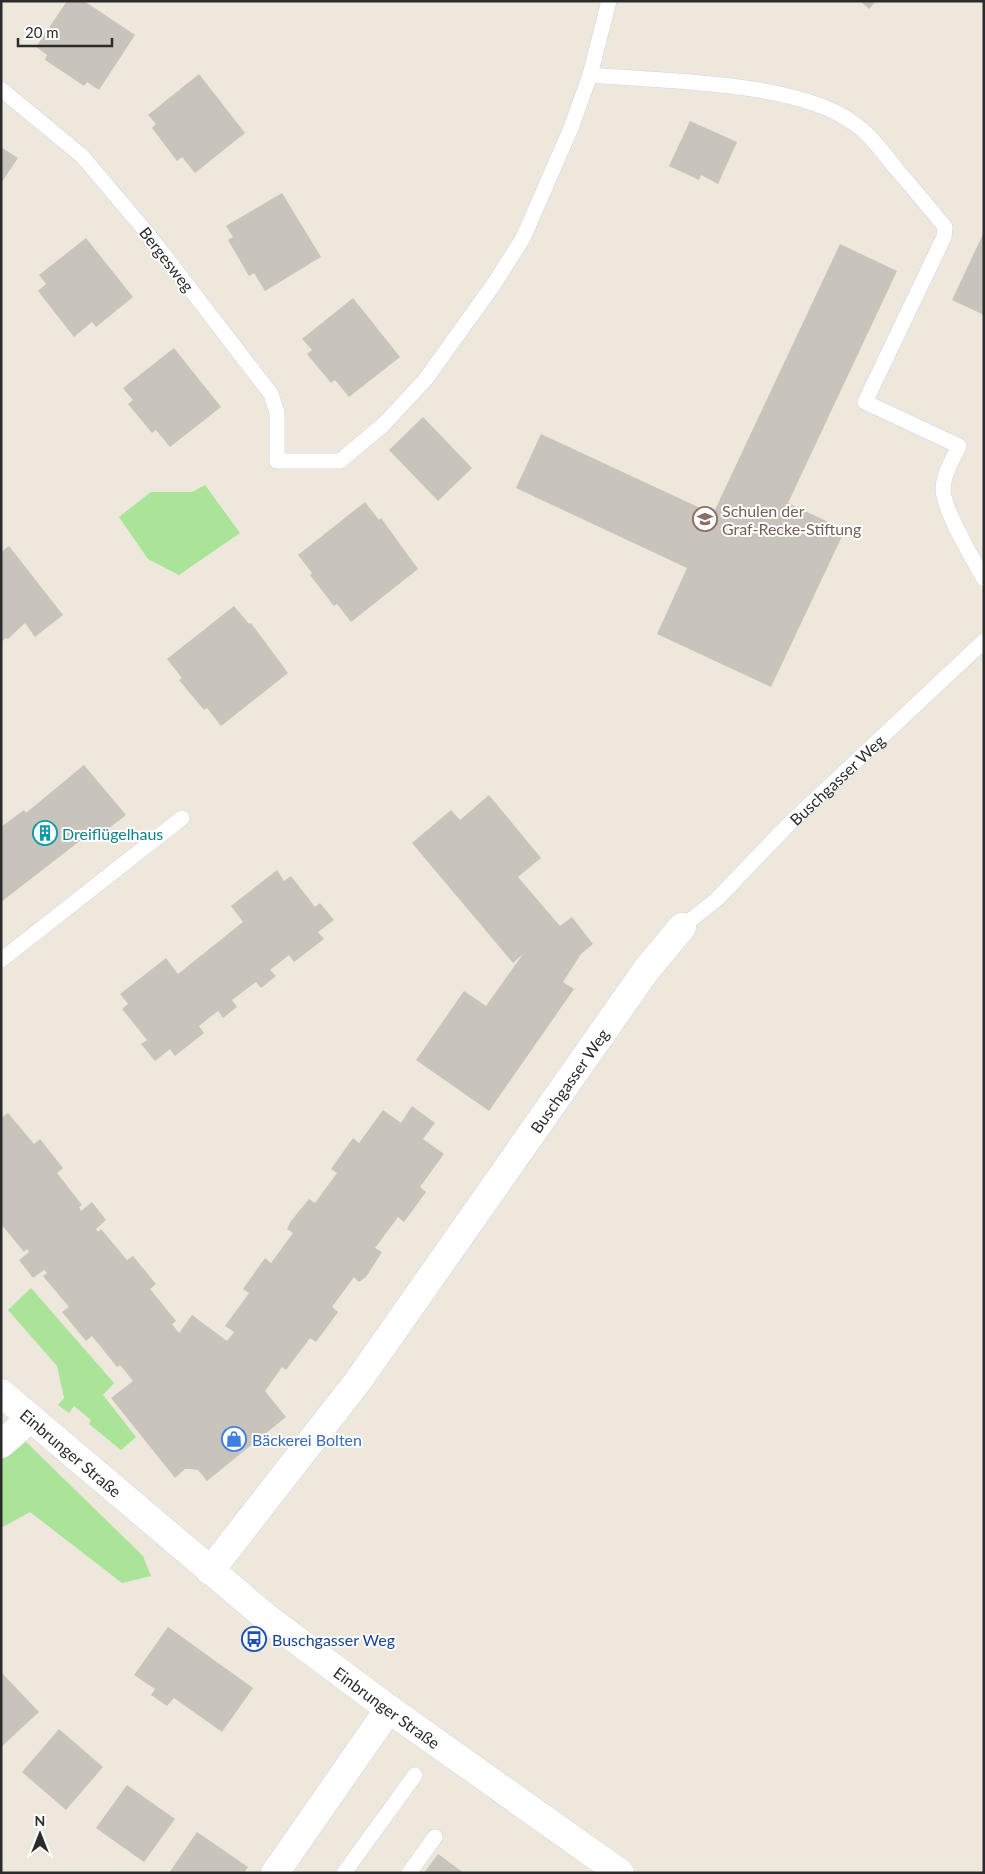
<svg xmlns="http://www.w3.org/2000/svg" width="985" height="1874" font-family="Lato,sans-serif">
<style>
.green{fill:#aae499}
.building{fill:#c8c4bc}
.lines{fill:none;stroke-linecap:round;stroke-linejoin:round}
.lane-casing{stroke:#d2d3e3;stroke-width:16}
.street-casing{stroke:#d2d3e3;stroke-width:29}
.secondary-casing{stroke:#d2d3e3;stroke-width:29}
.lane{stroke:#fff;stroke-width:15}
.street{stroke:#fff;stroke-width:28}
.secondary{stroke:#fff;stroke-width:28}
.labels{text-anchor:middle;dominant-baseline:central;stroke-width:4;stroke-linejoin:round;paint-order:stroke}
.street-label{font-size:16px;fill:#2b2b2b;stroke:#fff}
.education-label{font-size:16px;fill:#785e54;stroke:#fff;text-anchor:start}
.culture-label{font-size:16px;fill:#0d838f;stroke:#fff;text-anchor:start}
.shop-label{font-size:16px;fill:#366cbe;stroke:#fff;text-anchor:start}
.transit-label{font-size:16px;fill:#164399;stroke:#fff;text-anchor:start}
</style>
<rect width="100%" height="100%" fill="#ede7dc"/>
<path class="green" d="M 205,485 L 240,533 L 179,575 L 148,559 L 119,517 L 151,492 L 192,492 Z
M 31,1288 L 114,1383 L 103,1395 L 136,1437 L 121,1450 L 89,1424 L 91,1420 L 74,1406 L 69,1413 L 58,1405 L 64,1398 L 57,1366 L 8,1310 Z
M 24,1440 L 143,1556 L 151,1576 L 122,1583 L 30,1512 L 1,1528 L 1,1460 Z"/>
<path class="building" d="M 67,1 L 84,1 L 135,35 L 99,90 L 87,82 L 84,86 L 45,60 L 47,55 L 36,47 Z
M 860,1 L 876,1 L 869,9 Z
M 199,74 L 245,133 L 195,173 L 182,157 L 177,161 L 152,128 L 156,124 L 148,115 Z
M 690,121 L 737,142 L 718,184 L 701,175 L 699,180 L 669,166 Z
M 1,147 L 18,158 L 1,183 Z
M 282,193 L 321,257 L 265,291 L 254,273 L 249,276 L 228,240 L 233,237 L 226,226 Z
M 984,232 L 984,315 L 952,300 Z
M 86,238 L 133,297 L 96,327 L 92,322 L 74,337 L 38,291 L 46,284 L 39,275 Z
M 840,244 L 897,271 L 788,503 L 845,530 L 771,687 L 657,634 L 687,568 L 516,488 L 541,434 L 713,514 Z
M 353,298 L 400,357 L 349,397 L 335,380 L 331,383 L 307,354 L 312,350 L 302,339 Z
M 174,348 L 221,407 L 170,447 L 156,430 L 152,433 L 128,404 L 133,400 L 123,388 Z
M 423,417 L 472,468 L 438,501 L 389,450 Z
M 365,502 L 379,520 L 381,518 L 418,569 L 351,622 L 337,604 L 334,606 L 310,575 L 312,573 L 298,555 Z
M 9,546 L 63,615 L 35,637 L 25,623 L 8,639 L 6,638 L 1,642 L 1,552 Z
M 234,606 L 249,624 L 251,623 L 288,673 L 221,726 L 207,708 L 204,710 L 179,680 L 182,678 L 167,659 Z
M 84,765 L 126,815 L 99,836 L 94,830 L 1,902 L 1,827 L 24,810 L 26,813 Z
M 489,795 L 541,858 L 518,877 L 560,926 L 572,917 L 593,944 L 581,954 L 563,982 L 574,989 L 489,1111 L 416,1060 L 464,991 L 486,1006 L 523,954 L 513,963 L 412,843 L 451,810 L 460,820 Z
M 277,870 L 284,881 L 291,876 L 315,907 L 320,903 L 334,920 L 318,932 L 324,939 L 294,962 L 289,955 L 270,970 L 276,976 L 261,988 L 256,982 L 232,1000 L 237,1007 L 223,1018 L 218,1011 L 199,1026 L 204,1033 L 175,1056 L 170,1049 L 155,1061 L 141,1044 L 147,1040 L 122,1009 L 128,1004 L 120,994 L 166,958 L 178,974 L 243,922 L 231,906 Z
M 412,1106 L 435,1123 L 423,1139 L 444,1154 L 420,1187 L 426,1192 L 404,1222 L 398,1217 L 375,1248 L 382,1252 L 366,1277 L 359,1282 L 354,1277 L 332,1307 L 338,1312 L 316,1342 L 310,1338 L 286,1370 L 282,1367 L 265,1391 L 286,1417 L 207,1481 L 198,1470 L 192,1469 L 185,1469 L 175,1478 L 111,1398 L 133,1381 L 120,1365 L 117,1367 L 92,1336 L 86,1341 L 62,1312 L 69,1307 L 43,1276 L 47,1273 L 44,1270 L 33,1278 L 19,1260 L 29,1252 L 27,1249 L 24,1252 L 1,1224 L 1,1118 L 8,1113 L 34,1144 L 40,1139 L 63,1168 L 57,1173 L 82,1205 L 79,1207 L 81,1211 L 92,1202 L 106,1220 L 96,1229 L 98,1232 L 101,1229 L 127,1260 L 133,1256 L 156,1284 L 150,1289 L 176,1321 L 172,1324 L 179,1333 L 192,1315 L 227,1341 L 234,1332 L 225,1326 L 249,1293 L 243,1289 L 265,1258 L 271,1263 L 293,1233 L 287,1229 L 291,1221 L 309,1199 L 315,1203 L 337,1173 L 331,1169 L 353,1138 L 359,1143 L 383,1110 L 401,1123 Z
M 168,1627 L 253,1688 L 222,1732 L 174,1698 L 167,1706 L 151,1695 L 155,1689 L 134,1675 Z
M 1,1672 L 39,1712 L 1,1747 Z
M 59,1729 L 103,1767 L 66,1810 L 22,1772 Z
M 127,1785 L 175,1819 L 144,1862 L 96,1828 Z
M 197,1832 L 248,1867 L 244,1873 L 169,1873 Z
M 438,1854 L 464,1873 L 424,1873 Z"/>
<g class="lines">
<defs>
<g id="lane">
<path d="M 590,75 C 660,81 796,81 852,122 C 869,133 881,150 894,166 C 911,186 928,206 945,227 L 944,237 L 865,402 L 959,446 C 953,459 943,475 943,490 C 944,511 973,559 984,579"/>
<path d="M 1,89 L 82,156 L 148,234 L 271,394 L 277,412 L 277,461 L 340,461 L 384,424 L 425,380 L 494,284 L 523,238 L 571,128 L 590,75 L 609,1"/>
<path id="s1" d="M 682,927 L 717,899 L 787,826 L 984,641"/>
<path d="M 1,960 L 182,818"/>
<path d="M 344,1873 L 415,1775"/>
<path d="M 409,1873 L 435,1837"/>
</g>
<g id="street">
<path d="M 1,1444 L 30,1419"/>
<path id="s2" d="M 210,1571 L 358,1381 L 647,969 L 682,927"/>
<path d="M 275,1873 L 389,1709"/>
</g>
<g id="secondary">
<path id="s3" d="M 1,1393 L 267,1618 L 389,1709 L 620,1873"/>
</g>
</defs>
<use href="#lane" class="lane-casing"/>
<use href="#street" class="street-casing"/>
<use href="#secondary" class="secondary-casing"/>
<use href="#lane" class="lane"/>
<use href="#street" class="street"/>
<use href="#secondary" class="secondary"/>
</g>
<defs>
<symbol id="school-ring" viewBox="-11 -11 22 22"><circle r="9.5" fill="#fff" stroke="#8d6e63" stroke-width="1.5"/><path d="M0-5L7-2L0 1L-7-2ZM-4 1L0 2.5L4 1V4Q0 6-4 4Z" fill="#8d6e63"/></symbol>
<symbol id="building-ring" viewBox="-11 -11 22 22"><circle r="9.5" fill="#fff" stroke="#0f9aa8" stroke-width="1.5"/><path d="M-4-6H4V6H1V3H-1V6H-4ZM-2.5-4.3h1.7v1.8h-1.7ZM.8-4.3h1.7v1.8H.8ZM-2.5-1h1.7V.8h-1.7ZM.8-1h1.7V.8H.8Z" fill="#0f9aa8"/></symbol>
<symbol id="shop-ring" viewBox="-11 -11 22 22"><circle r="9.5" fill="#fff" stroke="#3f7fe0" stroke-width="1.5"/><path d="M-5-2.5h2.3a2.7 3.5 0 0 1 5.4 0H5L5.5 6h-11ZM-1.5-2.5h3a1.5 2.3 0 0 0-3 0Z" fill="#3f7fe0"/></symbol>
<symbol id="bus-ring" viewBox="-11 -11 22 22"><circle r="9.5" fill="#fff" stroke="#1a4fb4" stroke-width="1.5"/><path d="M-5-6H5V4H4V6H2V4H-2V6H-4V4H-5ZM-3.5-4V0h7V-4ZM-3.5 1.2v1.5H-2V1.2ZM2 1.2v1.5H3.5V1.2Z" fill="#1a4fb4"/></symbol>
</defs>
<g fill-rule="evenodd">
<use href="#school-ring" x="691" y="505" width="28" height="28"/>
<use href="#building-ring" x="31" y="819" width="28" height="28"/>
<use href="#shop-ring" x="220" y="1425" width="28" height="28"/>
<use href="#bus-ring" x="240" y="1625" width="28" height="28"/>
</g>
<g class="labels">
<g class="street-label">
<text transform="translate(167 259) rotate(52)">Bergesweg</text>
<text stroke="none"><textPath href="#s1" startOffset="214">Buschgasser Weg</textPath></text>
<text stroke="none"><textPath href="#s2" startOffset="608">Buschgasser Weg</textPath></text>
<text stroke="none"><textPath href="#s3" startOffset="92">Einbrunger Straße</textPath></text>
<text stroke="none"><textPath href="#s3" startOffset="498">Einbrunger Straße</textPath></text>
</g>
<g class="education-label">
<text x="722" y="510">Schulen der<tspan x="722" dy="18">Graf-Recke-Stiftung</tspan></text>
</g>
<g class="culture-label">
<text x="62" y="833">Dreiflügelhaus</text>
</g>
<g class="shop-label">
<text x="252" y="1439">Bäckerei Bolten</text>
</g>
<g class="transit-label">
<text x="272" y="1639">Buschgasser Weg</text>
</g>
</g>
<rect width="985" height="1874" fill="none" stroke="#2b2b2b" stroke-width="5"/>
<g transform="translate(40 1834)" stroke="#ffffff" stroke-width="4" paint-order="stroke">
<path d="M0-4L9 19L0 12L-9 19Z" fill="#2b2b2b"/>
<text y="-8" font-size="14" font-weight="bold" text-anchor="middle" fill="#2b2b2b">N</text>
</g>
<path d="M18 38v8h94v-8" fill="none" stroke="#2b2b2b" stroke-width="2.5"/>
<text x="25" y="38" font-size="15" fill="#2b2b2b" stroke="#ffffff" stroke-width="4" paint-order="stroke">20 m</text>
</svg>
